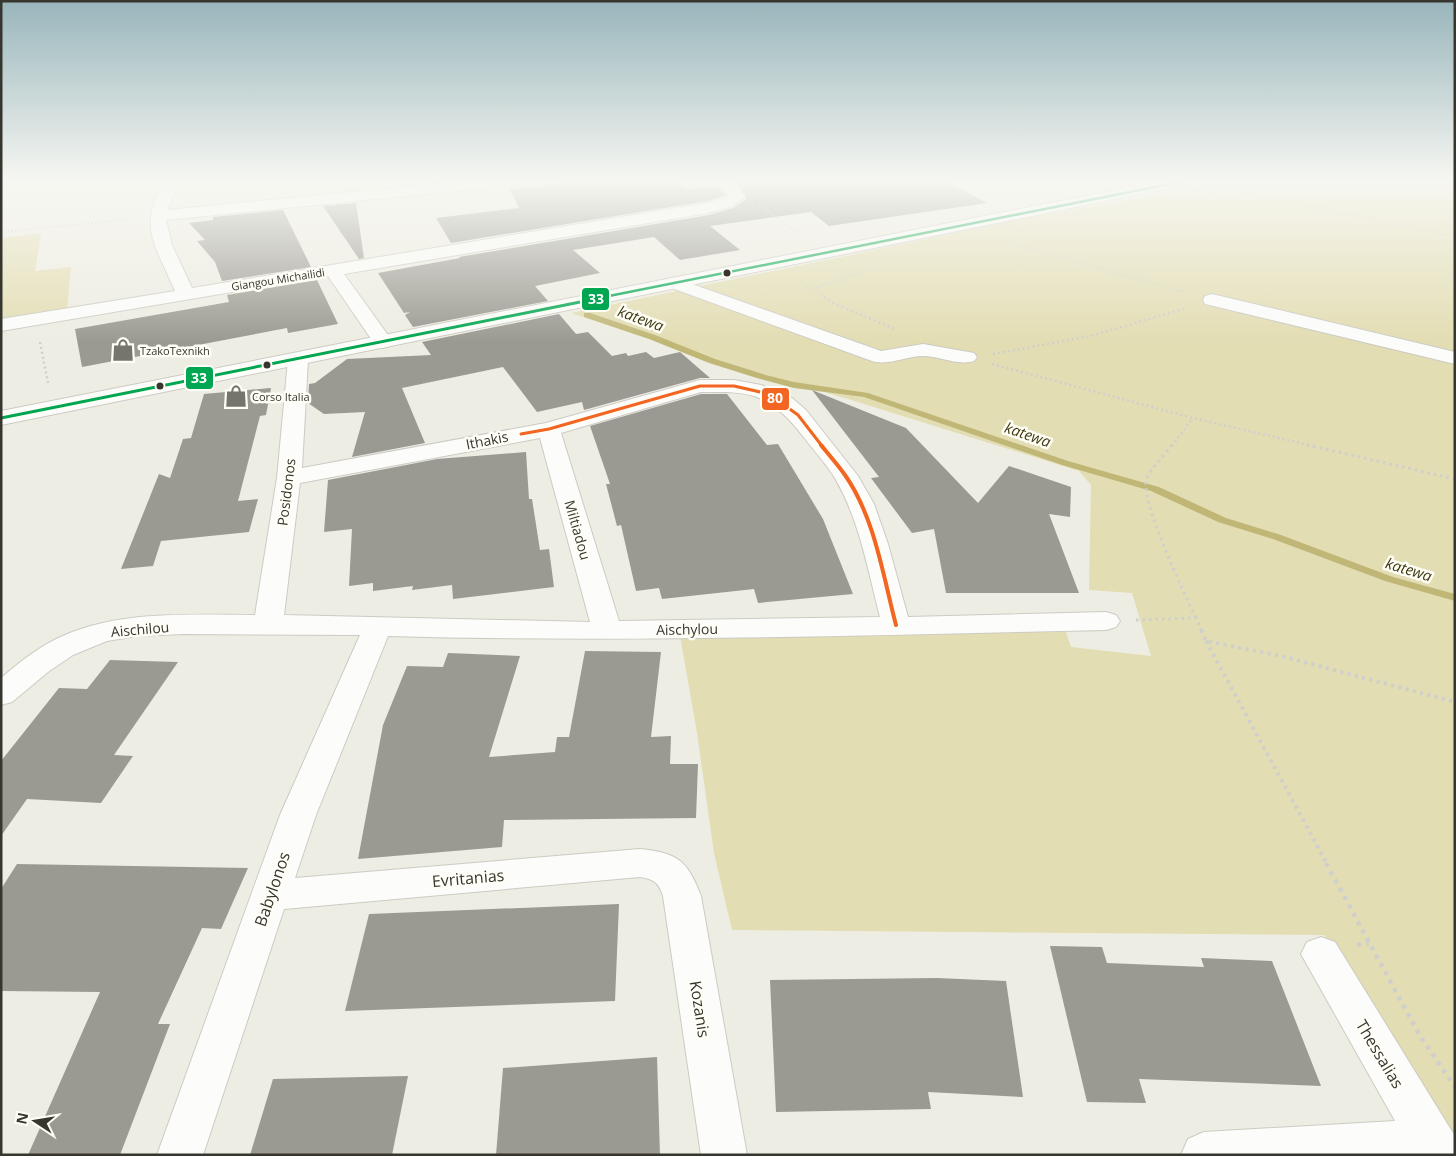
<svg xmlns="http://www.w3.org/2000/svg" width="1456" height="1156" font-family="'Open Sans',sans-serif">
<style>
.green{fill:#e3ddb3}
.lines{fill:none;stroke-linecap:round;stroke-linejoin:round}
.stream{fill:#c0b777;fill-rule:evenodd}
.building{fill:#9b9a92}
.minor-casing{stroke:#cccbc3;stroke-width:2}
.major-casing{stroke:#cccbc3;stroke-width:2}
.path-far4{stroke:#cfcfcc;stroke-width:2;stroke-dasharray:1 2.5;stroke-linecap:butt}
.path-far3{stroke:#cfcfcc;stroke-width:2.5;stroke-dasharray:2 3;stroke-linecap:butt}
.path-far2{stroke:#cfcfcc;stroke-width:3;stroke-dasharray:2.5 4;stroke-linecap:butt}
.path-far1{stroke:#cfcfcc;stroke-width:4;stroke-dasharray:3 4.5;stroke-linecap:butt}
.path{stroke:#cfcfcc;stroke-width:4.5;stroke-dasharray:4 5.5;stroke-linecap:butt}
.minor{fill:#fcfcfb;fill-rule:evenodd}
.major{fill:#fcfcfb;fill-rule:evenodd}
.bus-1-far1-casing{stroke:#fffef6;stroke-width:5}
.bus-1-casing{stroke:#fffef6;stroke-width:6}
.bus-2-far1-casing{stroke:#fffef6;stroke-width:6}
.bus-2-casing{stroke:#fffef6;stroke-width:8}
.bus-1-far1{stroke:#00a651;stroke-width:2.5}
.bus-1{stroke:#00a651;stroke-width:3}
.bus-2-far1{stroke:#f26522;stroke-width:3}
.bus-2{stroke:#f26522;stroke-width:4}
.bus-dot{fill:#36352e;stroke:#fffef6;stroke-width:2}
.labels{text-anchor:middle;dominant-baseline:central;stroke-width:5;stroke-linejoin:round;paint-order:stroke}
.far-street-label{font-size:11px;fill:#36352e;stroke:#fffef6}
.far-poi-label{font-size:11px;fill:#36352e;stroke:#fffef6;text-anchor:start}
.street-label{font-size:14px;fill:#36352e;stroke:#fffef6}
.water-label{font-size:15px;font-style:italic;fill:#3f3a14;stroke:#fffef6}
.near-street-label{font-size:16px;fill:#36352e;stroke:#fffef6}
.line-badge{stroke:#fffef6;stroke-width:2}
.badge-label{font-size:14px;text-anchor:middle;font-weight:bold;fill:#fff}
</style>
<rect width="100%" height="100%" fill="#eeede3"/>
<path class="green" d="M 1234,180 L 1455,180 L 1455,1138 L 1324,935 L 732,930 L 714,853 L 697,733 L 679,630 L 1064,626 L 1071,647 L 1151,656 L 1132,593 L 1089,590 L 1091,485 L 1079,471 L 848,399 L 692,353 L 571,313 L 1032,217 Z
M 41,233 L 35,271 L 71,267 L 67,310 L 1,320 L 1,238 Z"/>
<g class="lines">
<path class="stream" d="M 584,313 L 590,313 L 655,335 L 715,359 L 766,375 L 794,382 L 868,393 L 1068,461 L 1159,487 L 1226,518 L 1281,535 L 1393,577 L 1455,594 L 1455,601 L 1385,581 L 1273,539 L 1218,522 L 1151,491 L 1062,465 L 864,397 L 794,388 L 760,379 L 709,363 L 649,339 L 584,317 Z"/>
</g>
<path class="building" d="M 598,180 L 681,180 L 684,189 L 716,186 L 726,195 L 707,201 L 451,243 L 436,218 L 519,208 L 510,189 Z
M 761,180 L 944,180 L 987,203 L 829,226 L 811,212 L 710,226 L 740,250 L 680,260 L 654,237 L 573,250 L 600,273 L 535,286 L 548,301 L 413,327 L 405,315 L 410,312 L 404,313 L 378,273 L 460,258 L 459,257 L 709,215 L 733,208 L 746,199 L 743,191 L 737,183 Z
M 356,203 L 364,258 L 359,259 L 323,206 Z
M 283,210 L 311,267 L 222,281 L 215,262 L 197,241 L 205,240 L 189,223 L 213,220 L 213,217 Z
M 317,280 L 338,324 L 288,333 L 287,328 L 82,367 L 75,329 L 229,302 L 227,295 Z
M 559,314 L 576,334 L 588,332 L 612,356 L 626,353 L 628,356 L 646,352 L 654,358 L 680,352 L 710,378 L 700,378 L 584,410 L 582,402 L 537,412 L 503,367 L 402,388 L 425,443 L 352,457 L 365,412 L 324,414 L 308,403 L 309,384 L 315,383 L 347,359 L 431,355 L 422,342 Z
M 271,388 L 266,415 L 260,416 L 238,501 L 258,499 L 249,532 L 161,541 L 153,566 L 121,569 L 159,474 L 170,478 L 183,439 L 191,438 L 204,394 Z
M 812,390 L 906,428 L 978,503 L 1009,466 L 1071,487 L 1070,517 L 1049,514 L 1079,593 L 946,593 L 934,529 L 912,533 L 871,478 L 879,477 Z
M 701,394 L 727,394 L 767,445 L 778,444 L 823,519 L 853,594 L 758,603 L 754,589 L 662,599 L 659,588 L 636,591 L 621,525 L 617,526 L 606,484 L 610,484 L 590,426 Z
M 526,452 L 529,499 L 532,499 L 540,550 L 549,549 L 554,587 L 453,599 L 452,585 L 412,590 L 413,586 L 373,591 L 373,583 L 349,586 L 352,529 L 324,532 L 328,480 L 437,459 Z
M 585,651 L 661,652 L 651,737 L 671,736 L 670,764 L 698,764 L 696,818 L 504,820 L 502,847 L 358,859 L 383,725 L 407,666 L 443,667 L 448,653 L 520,656 L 489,757 L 555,752 L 557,737 L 569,737 Z
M 110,660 L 178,662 L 114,755 L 133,756 L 101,803 L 27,799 L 1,836 L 1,761 L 59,688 L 87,689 Z
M 17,864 L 248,868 L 221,929 L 202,928 L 158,1024 L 170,1024 L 120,1155 L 28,1155 L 100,992 L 1,991 L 1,889 Z
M 619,904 L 615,1001 L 345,1011 L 369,914 Z
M 1050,946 L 1102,947 L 1107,963 L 1204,967 L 1201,958 L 1272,961 L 1321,1086 L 1139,1079 L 1146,1103 L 1087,1102 Z
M 937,978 L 1006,981 L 1023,1097 L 928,1092 L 931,1109 L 776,1112 L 770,980 Z
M 657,1057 L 660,1155 L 496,1155 L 503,1068 Z
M 408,1076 L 392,1155 L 250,1155 L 273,1079 Z"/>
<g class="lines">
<defs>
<path id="minor" d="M 166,180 L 181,180 L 167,210 L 475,180 L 531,180 L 524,184 L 166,220 L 172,245 L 192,288 L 707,203 L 729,196 L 713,180 C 730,180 736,181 745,197 L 732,206 L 708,213 L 344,274 L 393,342 L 390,346 L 383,348 L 376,346 L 328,276 L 1,331 L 1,319 L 175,291 C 156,246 136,226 166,180 Z
M 675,278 L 881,351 L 923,344 L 974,353 L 977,357 L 974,361 C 957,366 940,356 923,356 C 906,356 889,366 872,361 L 669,287 L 666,283 L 669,279 Z
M 1212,294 L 1455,352 L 1455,364 L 1205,304 L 1203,300 L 1205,296 Z
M 298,354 L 305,356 L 308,360 L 302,468 L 546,423 L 700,380 L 734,380 L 761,385 L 792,398 L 806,410 L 858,476 L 874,504 L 888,544 L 908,617 L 1106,612 L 1116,615 L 1120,621 L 1116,627 L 1106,630 C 867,635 628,643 388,636 L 316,815 L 295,878 L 640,849 C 678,853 687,860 701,896 L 747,1155 L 701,1155 L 663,896 C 659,883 654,879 640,877 L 284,909 L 203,1155 L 157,1155 L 280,815 L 360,635 L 184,634 L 137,636 L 107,641 L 73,655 L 48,672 L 12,702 L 1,705 L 1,678 C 21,661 41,645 65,635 C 124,610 193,615 255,615 L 277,478 L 288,360 L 291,356 ZM 701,392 C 718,392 737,391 754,396 C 777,404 792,422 806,440 C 816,453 828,466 836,480 C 860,522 868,571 880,617 L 619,621 L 561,433 ZM 540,438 L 590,622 L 284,615 L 300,483 Z
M 1321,937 L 1335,942 L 1448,1125 L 1455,1136 L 1455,1155 L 1181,1155 L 1188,1139 L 1204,1132 L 1395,1121 L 1301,954 L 1307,942 Z"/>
<path id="major" d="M 1166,180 L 1197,180 L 1190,184 L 1,425 L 1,411 Z"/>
</defs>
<use href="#minor" class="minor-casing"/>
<use href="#major" class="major-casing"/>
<path class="path-far4" d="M 1231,189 L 1455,237
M 1208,194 L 1258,180
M 759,205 L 799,234
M 1,232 L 133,219
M 1005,242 L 1187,293
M 801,282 L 826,298
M 813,289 L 869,270"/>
<path class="path-far3" d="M 824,297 L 835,304 L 895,329
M 40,342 L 48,383
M 993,354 L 1091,336 L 1186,308
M 992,364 L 1193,418 L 1313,446
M 1172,446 L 1193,418"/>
<path class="path-far2" d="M 1172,445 C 1165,455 1152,466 1147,478 C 1138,497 1185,595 1196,618
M 1307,445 L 1455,479
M 1136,620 L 1196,618 L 1202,631"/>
<path class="path-far1" d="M 1201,630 L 1206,641 L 1281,656 L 1455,702
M 1206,641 L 1327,864"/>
<path class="path" d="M 1326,863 L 1420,1036 L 1455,1087
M 1357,945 L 1369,943"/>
<use href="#minor" class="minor"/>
<use href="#major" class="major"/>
<defs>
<path id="bus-1-far1" d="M 599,298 L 1190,180"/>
<path id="bus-1" d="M 1,418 L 605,297"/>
<path id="bus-2-far1" d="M 521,434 L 549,429 L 700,386 L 734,386 L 769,394 L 798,415 L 822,446"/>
<path id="bus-2" d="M 821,445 C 829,455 838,465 845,475 C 875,518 883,576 896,625"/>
</defs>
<use href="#bus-1-far1" class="bus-1-far1-casing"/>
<use href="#bus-1" class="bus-1-casing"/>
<use href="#bus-2-far1" class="bus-2-far1-casing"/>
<use href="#bus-2" class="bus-2-casing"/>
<use href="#bus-1-far1" class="bus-1-far1"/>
<use href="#bus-1" class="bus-1"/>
<use href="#bus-2-far1" class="bus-2-far1"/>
<use href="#bus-2" class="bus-2"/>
</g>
<linearGradient id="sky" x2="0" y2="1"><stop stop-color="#98b5bb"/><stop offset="0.53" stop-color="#f7f7f2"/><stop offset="1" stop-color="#f7f7f2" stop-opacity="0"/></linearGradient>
<rect width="1456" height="342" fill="url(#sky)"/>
<defs>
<symbol id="shop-bare" viewBox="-9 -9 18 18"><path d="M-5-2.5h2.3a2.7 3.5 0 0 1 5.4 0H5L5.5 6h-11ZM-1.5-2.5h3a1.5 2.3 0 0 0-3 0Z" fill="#76756d" stroke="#fffef6" stroke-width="2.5" paint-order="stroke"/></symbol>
</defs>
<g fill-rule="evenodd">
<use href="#shop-bare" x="107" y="334" width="32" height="32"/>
<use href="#shop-bare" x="220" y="380" width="32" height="32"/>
</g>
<g class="bus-dot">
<circle cx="727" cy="273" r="4.5"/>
<circle cx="267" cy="365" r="4.5"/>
<circle cx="160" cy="386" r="4.5"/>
</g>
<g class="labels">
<g class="far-street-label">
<text transform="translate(278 279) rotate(-9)">Giangou Michailidi</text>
</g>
<g class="far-poi-label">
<text x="140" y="350">TzakoTexnikh</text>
<text x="252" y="396">Corso Italia</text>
</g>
<g class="street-label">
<text transform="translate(487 440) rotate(-11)">Ithakis</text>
<text transform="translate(286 492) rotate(-83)">Posidonos</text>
<text transform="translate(578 530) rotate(74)">Miltiadou</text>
<text transform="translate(140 629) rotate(-5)">Aischilou</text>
<text transform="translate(687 629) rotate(-1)">Aischylou</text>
</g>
<g class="water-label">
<text transform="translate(641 318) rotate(20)">katewa</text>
<text transform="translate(1028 434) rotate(19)">katewa</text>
<text transform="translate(1409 569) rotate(17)">katewa</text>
</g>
<g class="near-street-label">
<text transform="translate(468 878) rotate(-5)">Evritanias</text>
<text transform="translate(272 889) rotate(-71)">Babylonos</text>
<text transform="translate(700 1009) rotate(81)">Kozanis</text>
<text transform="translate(1380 1054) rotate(59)">Thessalias</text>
</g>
</g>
<g class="line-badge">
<rect x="581" y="287" width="29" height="24" rx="5" fill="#00a651"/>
<rect x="185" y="366" width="29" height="24" rx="5" fill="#00a651"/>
<rect x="761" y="387" width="29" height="24" rx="5" fill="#f26522"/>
</g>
<g class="badge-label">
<text x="596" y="304">33</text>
<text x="199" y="383">33</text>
<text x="775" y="403">80</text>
</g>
<rect width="1456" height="1156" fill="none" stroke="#36352e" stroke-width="5"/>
<g transform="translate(35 1121) rotate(282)" stroke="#fffef6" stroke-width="4" paint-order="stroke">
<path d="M0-4L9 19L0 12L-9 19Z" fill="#36352e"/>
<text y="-8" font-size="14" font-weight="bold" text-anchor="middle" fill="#36352e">N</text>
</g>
</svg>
